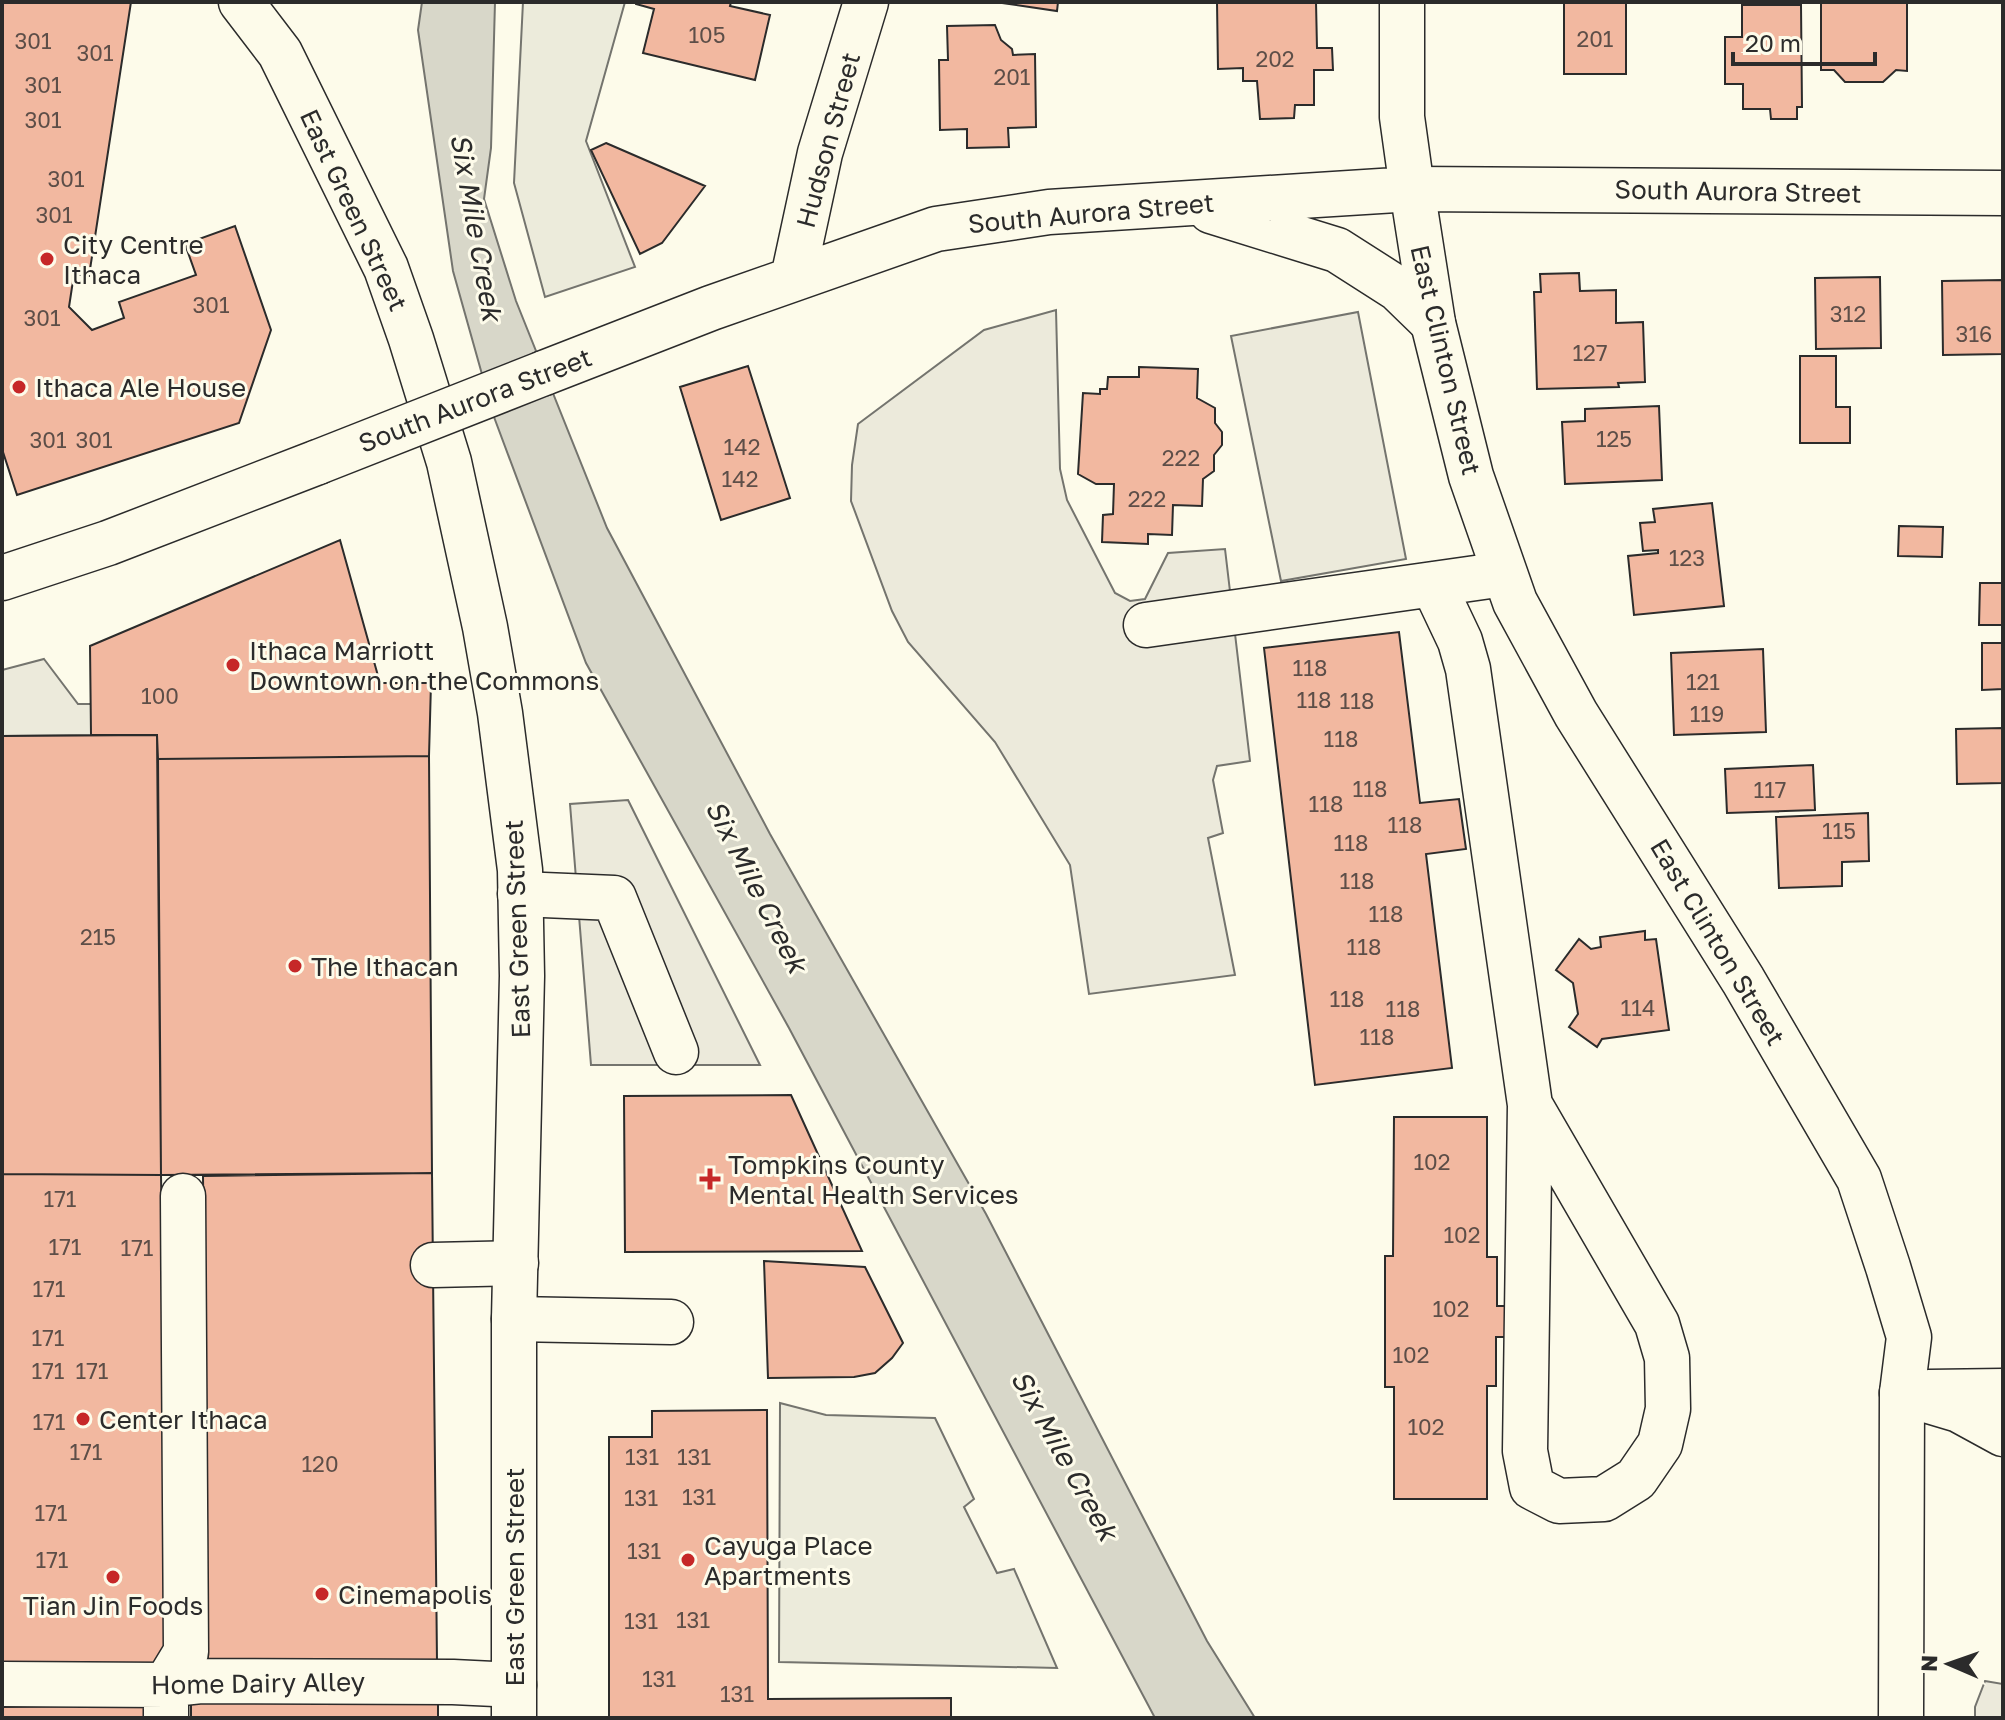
<svg xmlns="http://www.w3.org/2000/svg" width="2005" height="1720" font-family="'Golos Text',sans-serif">
<style>
.green{fill:#ecebdb;stroke:#74746e;stroke-width:2}
.parking{fill:#eceadb;stroke:#74746e;stroke-width:2}
.water{fill:#d8d7c9;stroke:#74746e;stroke-width:2}
.building{fill:#f2b8a0;stroke:#2b2b2b;stroke-width:2}
.lines{fill:none;stroke-linecap:round;stroke-linejoin:round}
.minor-casing{stroke:#2b2b2b;stroke-width:47}
.major-casing{stroke:#2b2b2b;stroke-width:47}
.highway-casing{stroke:#2b2b2b;stroke-width:47}
.minor{stroke:#fdfbea;stroke-width:44}
.major{stroke:#fdfbea;stroke-width:44}
.highway{stroke:#fdfbea;stroke-width:44}
.minor-bridge-casing{stroke:#2b2b2b;stroke-width:47;stroke-linecap:butt}
.minor-bridge{stroke:#fdfbea;stroke-width:44}
.poi-dot{fill:#c62828;stroke:#fdfbea;stroke-width:3}
.labels{text-anchor:middle;dominant-baseline:central;stroke-width:6;stroke-linejoin:round;paint-order:stroke}
.number-label{font-size:22px;fill:#5d4e48}
.street-label{font-size:26px;fill:#2b2b2b;stroke:#fdfbea}
.poi-label{font-size:26px;fill:#2b2b2b;stroke:#fdfbea;text-anchor:start}
.water-label{font-size:28px;font-style:italic;fill:#2b2b2b;stroke:#fdfbea}
</style>
<rect width="100%" height="100%" fill="#fdfbea"/>
<path class="green" d="M 523,2 L 625,2 L 586,141 L 635,267 L 545,297 L 514,183 Z
M 780,1403 L 826,1415 L 935,1418 L 974,1499 L 964,1507 L 997,1573 L 1014,1569 L 1057,1668 L 779,1662 Z"/>
<path class="parking" d="M 1056,310 L 1060,469 L 1067,500 L 1115,593 L 1130,601 L 1145,599 L 1168,553 L 1225,549 L 1250,761 L 1217,766 L 1213,780 L 1223,833 L 1208,838 L 1235,975 L 1089,994 L 1070,865 L 995,742 L 908,642 L 892,611 L 851,501 L 852,465 L 858,424 L 984,330 Z
M 1358,312 L 1406,559 L 1281,581 L 1231,336 Z
M 44,659 L 78,704 L 92,704 L 91,735 L 2,736 L 2,670 Z
M 628,800 L 760,1065 L 591,1065 L 570,804 Z
M 1985,1681 L 2003,1684 L 2003,1718 L 1975,1718 L 1975,1707 Z"/>
<path class="water" d="M 422,2 L 495,2 L 491,148 L 484,199 L 516,301 L 607,528 L 770,834 L 986,1214 L 1207,1641 L 1255,1718 L 1155,1718 L 789,1028 L 586,663 L 494,417 L 453,271 L 418,30 Z"/>
<path class="building" d="M 2,2 L 131,2 L 89,276 L 74,274 L 69,307 L 92,330 L 124,318 L 119,302 L 196,275 L 185,244 L 235,226 L 271,330 L 239,423 L 17,495 L 2,449 Z
M 636,2 L 731,2 L 730,6 L 770,15 L 755,80 L 643,53 L 654,9 L 636,4 Z
M 995,2 L 1058,2 L 1057,11 Z
M 1217,2 L 1316,2 L 1317,48 L 1332,48 L 1333,70 L 1314,70 L 1314,105 L 1295,105 L 1294,118 L 1260,119 L 1257,81 L 1243,81 L 1243,68 L 1218,69 Z
M 1564,2 L 1626,2 L 1626,74 L 1564,74 Z
M 1821,2 L 1907,2 L 1907,71 L 1896,70 L 1883,82 L 1845,82 L 1834,70 L 1821,70 Z
M 1742,5 L 1801,5 L 1802,107 L 1797,107 L 1797,119 L 1771,119 L 1770,109 L 1743,109 L 1743,84 L 1725,84 L 1725,37 L 1742,37 Z
M 995,25 L 1001,40 L 1012,49 L 1013,55 L 1035,54 L 1036,127 L 1008,128 L 1009,147 L 967,148 L 967,129 L 940,130 L 939,60 L 948,60 L 947,26 Z
M 606,143 L 705,186 L 662,243 L 640,254 L 591,150 Z
M 1579,273 L 1580,291 L 1616,290 L 1616,323 L 1643,322 L 1645,382 L 1618,383 L 1619,387 L 1537,389 L 1534,292 L 1541,292 L 1540,274 Z
M 1880,277 L 1881,348 L 1816,349 L 1815,278 Z
M 2003,280 L 2003,354 L 1943,355 L 1942,281 Z
M 1800,356 L 1836,356 L 1836,407 L 1850,407 L 1850,443 L 1800,443 Z
M 748,366 L 790,498 L 721,520 L 680,387 Z
M 1139,367 L 1198,369 L 1197,398 L 1215,408 L 1215,423 L 1222,432 L 1222,445 L 1214,455 L 1214,471 L 1203,479 L 1202,506 L 1173,505 L 1172,535 L 1148,534 L 1148,544 L 1102,542 L 1103,515 L 1113,514 L 1114,484 L 1096,484 L 1078,474 L 1083,393 L 1100,394 L 1100,389 L 1107,389 L 1108,377 L 1139,377 Z
M 1659,406 L 1662,480 L 1565,484 L 1562,422 L 1585,421 L 1585,409 Z
M 1712,503 L 1724,606 L 1634,615 L 1628,556 L 1658,553 L 1658,550 L 1643,551 L 1640,523 L 1655,522 L 1653,509 Z
M 1899,526 L 1943,527 L 1942,557 L 1898,556 Z
M 340,540 L 380,683 L 431,683 L 429,756 L 158,759 L 157,735 L 91,735 L 90,646 Z
M 1980,583 L 2003,583 L 2003,625 L 1979,625 Z
M 1399,632 L 1420,803 L 1459,799 L 1466,849 L 1426,854 L 1452,1068 L 1315,1085 L 1264,648 Z
M 1982,643 L 2003,643 L 2003,689 L 1982,690 Z
M 1763,649 L 1766,732 L 1674,735 L 1671,653 Z
M 2003,728 L 2003,783 L 1957,784 L 1956,729 Z
M 157,735 L 161,1175 L 2,1174 L 2,736 Z
M 429,756 L 432,1173 L 161,1175 L 158,759 Z
M 1813,765 L 1815,810 L 1727,813 L 1725,769 Z
M 1868,813 L 1869,861 L 1842,862 L 1842,886 L 1779,888 L 1776,817 Z
M 1645,931 L 1645,940 L 1656,939 L 1669,1030 L 1602,1039 L 1597,1047 L 1569,1027 L 1578,1014 L 1573,983 L 1556,970 L 1579,939 L 1591,949 L 1601,947 L 1600,937 Z
M 791,1095 L 862,1251 L 625,1252 L 624,1096 Z
M 1394,1117 L 1487,1117 L 1487,1257 L 1497,1257 L 1497,1306 L 1514,1306 L 1514,1337 L 1496,1337 L 1496,1386 L 1487,1386 L 1487,1499 L 1394,1499 L 1394,1387 L 1385,1387 L 1385,1256 L 1393,1256 Z
M 432,1173 L 437,1662 L 208,1665 L 203,1176 Z
M 2,1174 L 161,1175 L 169,1665 L 2,1663 Z
M 764,1261 L 865,1267 L 903,1343 L 892,1358 L 875,1373 L 854,1377 L 768,1378 Z
M 767,1410 L 768,1699 L 951,1698 L 951,1718 L 609,1718 L 609,1437 L 652,1437 L 652,1411 Z
M 191,1695 L 438,1695 L 438,1718 L 191,1718 Z
M 148,1705 L 148,1718 L 2,1718 L 2,1707 Z"/>
<g class="lines">
<defs>
<path id="minor" d="M 1211,211 L 1337,250 L 1398,289 L 1433,323
M 793,278 L 820,153 L 866,2
M 544,373 L 711,308 L 936,229 L 1049,212 L 1412,189 L 1402,117 L 1402,2
M 2,578 L 108,543 L 318,462
M 1433,584 L 1460,641 L 1468,669 L 1530,1105 L 1525,1451 L 1532,1487 L 1559,1501 L 1604,1499 L 1636,1479 L 1660,1444 L 1668,1409 L 1667,1358 L 1657,1324 L 1530,1105
M 1146,625 L 1504,574
M 520,894 L 614,898 L 676,1052
M 433,1265 L 516,1263
M 514,1319 L 671,1322
M 1929,1392 L 2003,1391
M 1902,1393 L 1959,1410 L 2003,1434
M 2,1684 L 166,1685 L 203,1681 L 453,1682 L 514,1685
M 166,1718 L 166,1685 L 186,1652 L 183,1196"/>
<path id="major" d="M 1901,1718 L 1902,1393 L 1909,1337 L 1888,1267 L 1859,1179 L 1743,980 L 1576,714 L 1515,602 L 1471,476 L 1433,323 L 1412,189 L 2003,193"/>
<path id="highway" d="M 241,2 L 280,53 L 386,268 L 411,339 L 449,462 L 485,627 L 500,713 L 520,870 L 522,976 L 514,1319 L 514,1718"/>
</defs>
<use href="#minor" class="minor-casing"/>
<use href="#major" class="major-casing"/>
<use href="#highway" class="highway-casing"/>
<use href="#minor" class="minor"/>
<use href="#major" class="major"/>
<use href="#highway" class="highway"/>
<defs>
<path id="minor-bridge" d="M 318,462 L 544,373"/>
</defs>
<use href="#minor-bridge" class="minor-bridge-casing"/>
<use href="#minor-bridge" class="minor-bridge"/>
</g>
<g class="poi-dot">
<circle cx="47" cy="259" r="8"/>
<circle cx="19" cy="387" r="8"/>
<circle cx="233" cy="665" r="8"/>
<circle cx="295" cy="966" r="8"/>
<path d="M706 1167h8v8h8v8h-8v8h-8v-8h-8v-8h8z"/>
<circle cx="83" cy="1419" r="8"/>
<circle cx="688" cy="1560" r="8"/>
<circle cx="113" cy="1577" r="8"/>
<circle cx="322" cy="1594" r="8"/>
</g>
<g class="labels">
<g class="number-label">
<text x="707" y="34">105</text>
<text x="1595" y="38">201</text>
<text x="33" y="40">301</text>
<text x="95" y="52">301</text>
<text x="1275" y="58">202</text>
<text x="1012" y="76">201</text>
<text x="43" y="84">301</text>
<text x="43" y="119">301</text>
<text x="66" y="178">301</text>
<text x="54" y="214">301</text>
<text x="211" y="304">301</text>
<text x="1848" y="313">312</text>
<text x="42" y="317">301</text>
<text x="1974" y="333">316</text>
<text x="1590" y="352">127</text>
<text x="1614" y="438">125</text>
<text x="48" y="439">301</text>
<text x="94" y="439">301</text>
<text x="742" y="446">142</text>
<text x="1181" y="457">222</text>
<text x="740" y="478">142</text>
<text x="1147" y="498">222</text>
<text x="1687" y="557">123</text>
<text x="1310" y="667">118</text>
<text x="1703" y="681">121</text>
<text x="160" y="695">100</text>
<text x="1314" y="699">118</text>
<text x="1357" y="700">118</text>
<text x="1707" y="713">119</text>
<text x="1341" y="738">118</text>
<text x="1370" y="788">118</text>
<text x="1770" y="789">117</text>
<text x="1326" y="803">118</text>
<text x="1405" y="824">118</text>
<text x="1839" y="830">115</text>
<text x="1351" y="842">118</text>
<text x="1357" y="880">118</text>
<text x="1386" y="913">118</text>
<text x="98" y="936">215</text>
<text x="1364" y="946">118</text>
<text x="1347" y="998">118</text>
<text x="1638" y="1007">114</text>
<text x="1403" y="1008">118</text>
<text x="1377" y="1036">118</text>
<text x="1432" y="1161">102</text>
<text x="60" y="1198">171</text>
<text x="1462" y="1234">102</text>
<text x="65" y="1246">171</text>
<text x="137" y="1247">171</text>
<text x="49" y="1288">171</text>
<text x="1451" y="1308">102</text>
<text x="48" y="1337">171</text>
<text x="1411" y="1354">102</text>
<text x="48" y="1370">171</text>
<text x="92" y="1370">171</text>
<text x="49" y="1421">171</text>
<text x="1426" y="1426">102</text>
<text x="86" y="1451">171</text>
<text x="642" y="1456">131</text>
<text x="694" y="1456">131</text>
<text x="320" y="1463">120</text>
<text x="699" y="1496">131</text>
<text x="641" y="1497">131</text>
<text x="51" y="1512">171</text>
<text x="644" y="1550">131</text>
<text x="52" y="1559">171</text>
<text x="693" y="1619">131</text>
<text x="641" y="1620">131</text>
<text x="659" y="1678">131</text>
<text x="737" y="1693">131</text>
</g>
<g class="street-label">
<text transform="translate(828 140) rotate(-75)">Hudson Street</text>
<text transform="translate(1738 191) rotate(1)">South Aurora Street</text>
<text transform="translate(354 210) rotate(65)">East Green Street</text>
<text transform="translate(1091 213) rotate(-5)">South Aurora Street</text>
<text transform="translate(1446 360) rotate(77)">East Clinton Street</text>
<text transform="translate(475 400) rotate(-21)">South Aurora Street</text>
<text transform="translate(517 929) rotate(-92)">East Green Street</text>
<text transform="translate(1718 942) rotate(59)">East Clinton Street</text>
<text transform="translate(514 1577) rotate(-90)">East Green Street</text>
<text transform="translate(258 1683) rotate(-1)">Home Dairy Alley</text>
</g>
<g class="poi-label">
<text x="63" y="244">City Centre<tspan x="63" dy="30">Ithaca</tspan></text>
<text x="35" y="387">Ithaca Ale House</text>
<text x="249" y="650">Ithaca Marriott<tspan x="249" dy="30">Downtown on the Commons</tspan></text>
<text x="311" y="966">The Ithacan</text>
<text x="728" y="1164">Tompkins County<tspan x="728" dy="30">Mental Health Services</tspan></text>
<text x="99" y="1419">Center Ithaca</text>
<text x="704" y="1545">Cayuga Place<tspan x="704" dy="30">Apartments</tspan></text>
<text x="338" y="1594">Cinemapolis</text>
<text x="113" y="1605" text-anchor="middle">Tian Jin Foods</text>
</g>
<g class="water-label">
<text transform="translate(477 227) rotate(80)">Six Mile Creek</text>
<text transform="translate(757 886) rotate(63)">Six Mile Creek</text>
<text transform="translate(1065 1455) rotate(61)">Six Mile Creek</text>
</g>
</g>
<rect width="2005" height="1720" fill="none" stroke="#2b2b2b" stroke-width="8"/>
<g transform="translate(1949 1664) rotate(272)" stroke="#fdfbea" stroke-width="6" paint-order="stroke">
<path d="M0-6L14 30L0 20L-14 30Z" fill="#2b2b2b"/>
<text y="-12" font-size="22" font-weight="bold" text-anchor="middle" fill="#2b2b2b">N</text>
</g>
<path d="M1733 52v12h142v-12" fill="none" stroke="#2b2b2b" stroke-width="4"/>
<text x="1745" y="52" font-size="24" fill="#2b2b2b" stroke="#fdfbea" stroke-width="6" paint-order="stroke">20 m</text>
</svg>
